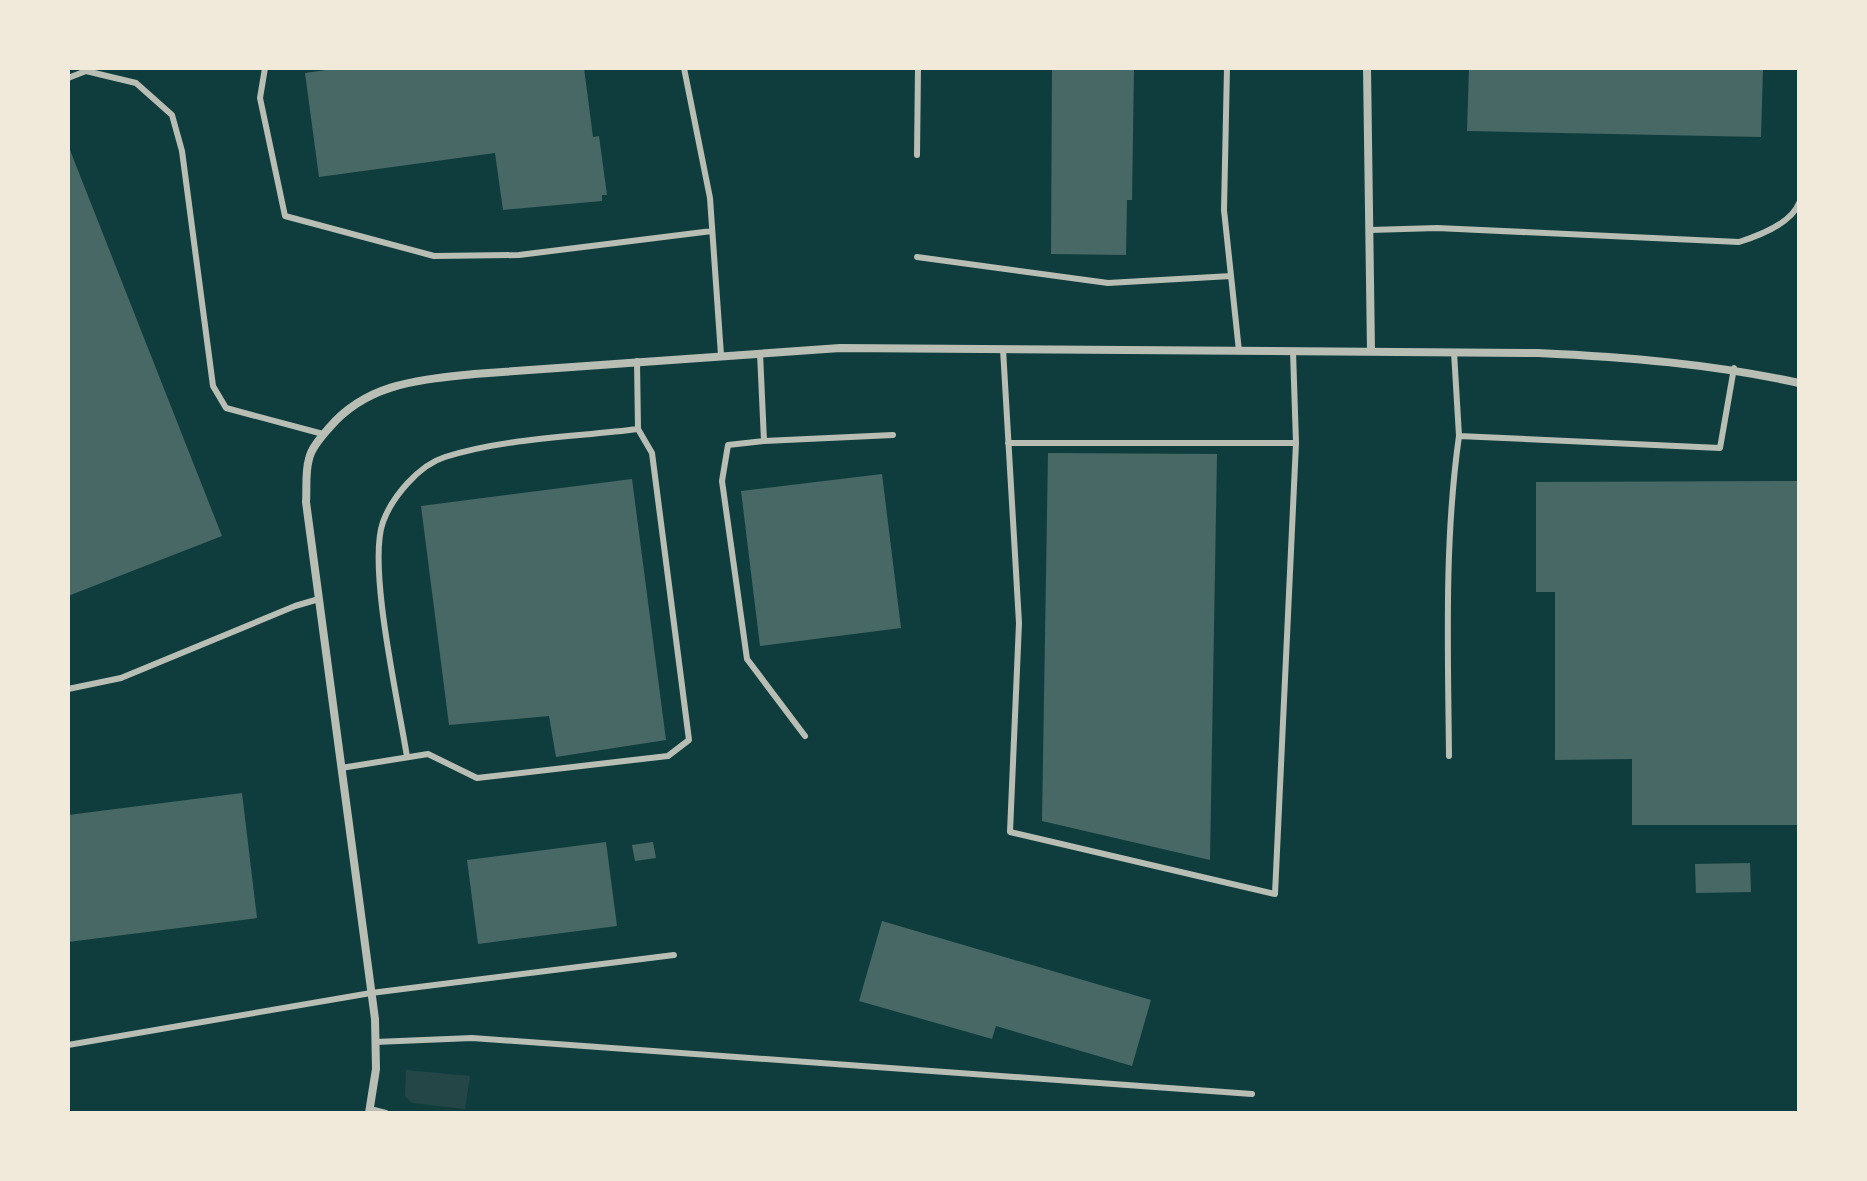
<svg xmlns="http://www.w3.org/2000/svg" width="1867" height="1181" font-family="'Golos Text',sans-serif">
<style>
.green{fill:#244646}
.building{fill:#486865}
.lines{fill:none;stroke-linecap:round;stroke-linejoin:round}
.service{stroke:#b8beb3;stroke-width:6}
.minor{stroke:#b8beb3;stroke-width:8}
</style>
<rect width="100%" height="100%" fill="#0f3d3e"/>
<path class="green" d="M 406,1070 L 470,1076 L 465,1109 L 412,1103 L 405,1096 Z"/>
<path class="building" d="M 339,68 L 584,68 L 593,137 L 599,136 L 607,195 L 602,195 L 602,201 L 503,210 L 495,153 L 319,177 L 305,73 Z
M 1052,68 L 1134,68 L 1132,200 L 1127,200 L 1126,255 L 1051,254 Z
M 1469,68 L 1763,68 L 1761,137 L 1467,131 Z
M 68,145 L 222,536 L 68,596 Z
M 1048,453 L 1217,454 L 1210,860 L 1042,821 Z
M 882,474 L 901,628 L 760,646 L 741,491 Z
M 632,479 L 666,740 L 556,757 L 549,716 L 449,725 L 421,506 Z
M 1799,481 L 1799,825 L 1632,825 L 1632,759 L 1555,760 L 1555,592 L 1536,592 L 1536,482 Z
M 242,793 L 257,918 L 68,942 L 68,815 Z
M 606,842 L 617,926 L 478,944 L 467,860 Z
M 653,842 L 656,858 L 635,861 L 632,845 Z
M 1750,863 L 1751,892 L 1696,893 L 1695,864 Z
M 882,921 L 1151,1000 L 1132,1066 L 996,1026 L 992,1039 L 859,1001 Z"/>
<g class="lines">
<path class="service" d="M 265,68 L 260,98 L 285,216 L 434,256 L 519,255 L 712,231
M 684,68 L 710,198 L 721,355
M 1227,68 L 1224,210 L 1239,351
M 68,78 L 86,71 L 136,83 L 172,115 L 182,151 L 213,386 L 226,408 L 323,434
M 917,155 L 918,68
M 1370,230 L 1437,228 L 1739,242 C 1758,236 1791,224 1799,203
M 917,257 L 1108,283 L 1231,276
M 1003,349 L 1019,623 L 1010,832 L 1275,894 L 1296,443 L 1293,351
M 1454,352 L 1459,436 L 1720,448 L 1734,368
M 760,353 L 764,441 L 728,445 L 722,481 L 747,659 L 805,736
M 764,441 L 893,435
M 1008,443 L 1296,443
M 68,689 L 121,678 L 295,606 L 319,599
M 1449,756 C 1448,650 1444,542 1459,436
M 407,757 C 399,705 367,566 383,522 C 392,497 419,465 445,457 C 505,438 575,437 638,429
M 341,768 L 428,754 L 477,778 L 668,756 L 689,740 L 652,453 L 638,429 L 637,361
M 375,1042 L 472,1038 L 1252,1094
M 68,1045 L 371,993 L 674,955
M 370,1109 L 386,1113"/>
<path class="minor" d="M 1367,68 L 1371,352
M 369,1113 L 376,1069 L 375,1019 L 306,502 C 307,488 305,472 309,459 C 311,448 322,436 329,428 C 367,383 419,380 474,374 L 840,348 L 1538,353 C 1627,357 1712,364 1799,383"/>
</g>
<rect width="1867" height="1181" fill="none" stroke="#f1e9da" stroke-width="140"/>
</svg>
